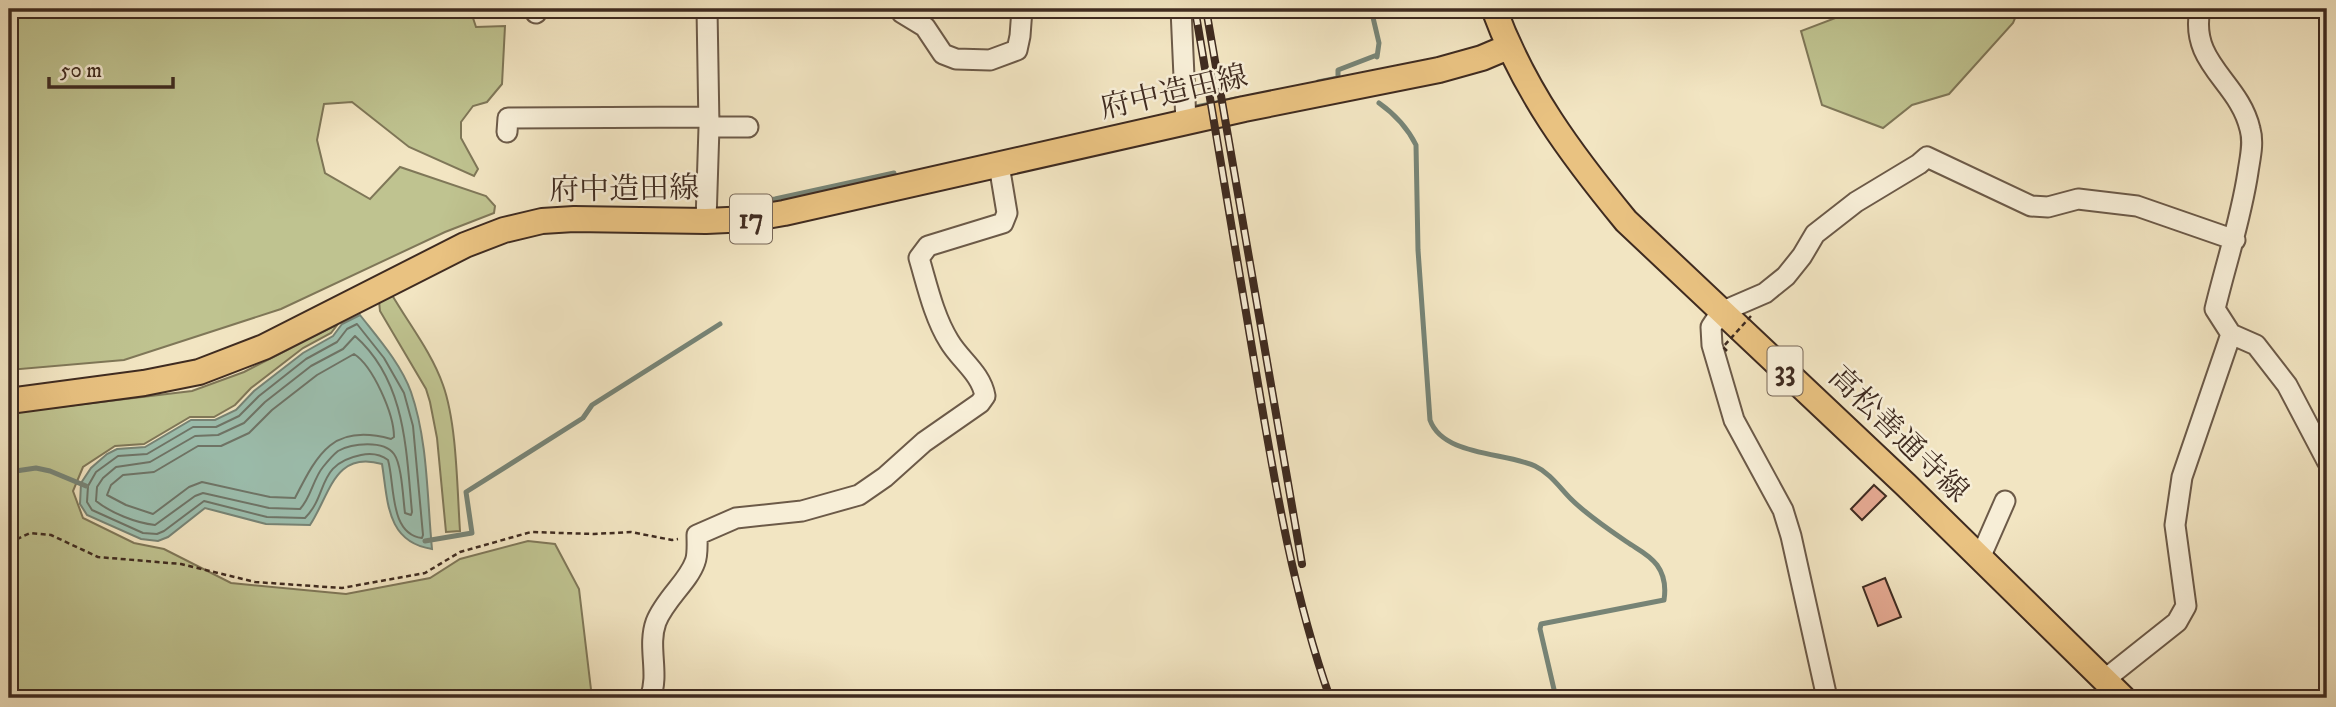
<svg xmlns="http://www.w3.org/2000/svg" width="2336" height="707" font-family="'IM FELL DW Pica','Noto Serif JP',serif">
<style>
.green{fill:#bfc390;stroke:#7f7758;stroke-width:2}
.water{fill:#9cbfaf;stroke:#778476;stroke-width:2}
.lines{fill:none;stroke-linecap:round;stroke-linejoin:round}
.shore{stroke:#6e7568;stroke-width:2}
.stream{stroke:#778476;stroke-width:5}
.building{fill:#e5a992;stroke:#3f2b20;stroke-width:2}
.minor-casing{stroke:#6c5a48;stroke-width:23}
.major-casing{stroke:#3f2b20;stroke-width:28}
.path{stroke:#3f2b20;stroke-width:2.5;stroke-dasharray:5 3.5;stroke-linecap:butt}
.minor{stroke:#f7eed7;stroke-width:19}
.major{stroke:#e9c281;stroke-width:24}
.rail-casing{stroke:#3f2b20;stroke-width:8}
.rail{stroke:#f7eed7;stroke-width:5;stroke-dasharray:16;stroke-linecap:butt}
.path-bridge{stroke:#3f2b20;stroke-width:2.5;stroke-dasharray:5 3.5;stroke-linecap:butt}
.labels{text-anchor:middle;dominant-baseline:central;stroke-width:5;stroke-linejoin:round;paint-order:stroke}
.shield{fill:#f7eed7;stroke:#766657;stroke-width:2}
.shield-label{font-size:28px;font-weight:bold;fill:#3f2b20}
.street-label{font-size:30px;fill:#3f2b20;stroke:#f7eed7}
</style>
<rect width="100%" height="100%" fill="#f2e5c2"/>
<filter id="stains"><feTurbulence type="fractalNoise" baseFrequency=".00286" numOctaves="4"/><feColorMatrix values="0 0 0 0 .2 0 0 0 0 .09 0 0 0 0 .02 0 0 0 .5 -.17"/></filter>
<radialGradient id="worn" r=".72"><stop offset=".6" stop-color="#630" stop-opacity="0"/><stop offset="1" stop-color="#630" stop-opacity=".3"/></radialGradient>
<path class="green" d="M 9,9 L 470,9 L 476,27 L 505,26 L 502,84 L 487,102 L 473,106 L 461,122 L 461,138 L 478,169 L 474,176 L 409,147 L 352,102 L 324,104 L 317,140 L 325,173 L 370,199 L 400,167 L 486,196 L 495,206 L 494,213 L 445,232 L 281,309 L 124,360 L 9,370 Z
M 1859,9 L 2019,9 L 2013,23 L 1949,94 L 1912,105 L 1883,128 L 1822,105 L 1801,31 Z
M 392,295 C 409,324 432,353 443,385 C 457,424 457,488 460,531 L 446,532 L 437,438 L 430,402 L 426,389 L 380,311 L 379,301 Z
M 338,324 L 331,333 L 303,348 L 251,388 L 235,405 L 214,417 L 190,417 L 144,444 L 115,446 L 83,467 L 73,491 L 83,518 L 134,543 L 164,549 L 231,583 L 346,594 L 430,578 L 460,559 L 528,541 L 555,544 L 579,589 L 592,698 L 9,698 L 9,413 L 192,391 L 244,372 Z"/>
<path class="water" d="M 360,315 C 378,338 401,364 411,392 C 428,441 427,498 432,549 C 386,542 388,501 382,464 C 334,450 330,495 310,525 L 266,524 L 205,508 L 168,537 L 158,541 L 141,539 L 87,515 L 80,504 L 81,483 L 91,468 L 107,454 L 117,449 L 145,447 L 191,420 L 215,420 L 236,410 L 254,391 L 303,353 L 333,336 L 342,324 Z"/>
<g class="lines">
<path class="shore" d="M 357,324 L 384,358 L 404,393 L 413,426 L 423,535 L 422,538 C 389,534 395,484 388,460 C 380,454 371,453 361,455 C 316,464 329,494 305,518 L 267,517 L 204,501 L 164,531 L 157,534 L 143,533 L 92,510 L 87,502 L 88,486 L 96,472 L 118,456 L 147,454 L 193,427 L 216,427 L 239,416 L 259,396 L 306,359 L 337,342 L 347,329 Z
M 355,336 C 406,381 406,450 412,512 L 411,515 L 405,513 C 403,499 402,465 394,454 C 384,440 352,443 338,451 C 333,455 327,462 323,467 C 313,479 311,498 300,509 L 269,508 L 203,493 L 195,496 L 155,525 C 136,523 111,513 96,501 L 97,487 L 103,478 L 116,467 L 150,462 L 195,436 L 218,435 L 244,423 L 265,402 L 311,366 L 343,349 Z
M 354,354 C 373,366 394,414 394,437 L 391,439 C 333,423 318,453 295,498 L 270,497 L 202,482 L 189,487 L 153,514 L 126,505 L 107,495 L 111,485 L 123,475 L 154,472 L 198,446 L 221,446 L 249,433 L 272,410 L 317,375 Z"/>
<path class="stream" d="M 1371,9 L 1379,43 L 1377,57
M 1318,82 L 1338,78 L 1338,70 L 1377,55
M 1379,103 C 1396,115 1407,127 1416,145 L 1418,250 L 1430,420 C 1443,456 1504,452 1535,466 C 1550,473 1560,488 1571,499 C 1587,515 1608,529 1627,542 C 1637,549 1649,554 1657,565 C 1665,576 1666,587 1664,600 L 1541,624 L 1540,629 L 1556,698
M 1191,108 L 1236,99
M 752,200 L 775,199 L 894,173
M 9,472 L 36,468 L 50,471 L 86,486
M 425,541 L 472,533 L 466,492 L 583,418 L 592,405 L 720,324"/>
</g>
<path class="building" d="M 1874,485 L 1886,496 L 1862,520 L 1851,509 Z
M 1885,578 L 1901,617 L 1878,626 L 1863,587 Z"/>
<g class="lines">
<defs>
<path id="minor" d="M 1181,9 L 1186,122
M 2200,9 C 2189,64 2239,81 2250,129 C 2254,143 2250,158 2248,172 C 2241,219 2226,263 2215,309 L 2231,334 L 2256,345 L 2287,385 L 2327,461
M 536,13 L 538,9
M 902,13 L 925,27 L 943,54 L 956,59 L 990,60 L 1017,50 L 1020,36 L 1022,9
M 709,127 L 748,127
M 507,132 L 508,118 L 709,117
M 706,221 L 709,127 L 707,9
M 1980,558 L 2005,501
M 2104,680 L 2177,622 L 2186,606 L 2175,525 L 2182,477 L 2231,334
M 650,698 C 660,674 647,647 656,622 C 665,599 688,582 695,562 C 698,555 697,543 697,535 L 736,518 L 802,511 L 859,495 L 885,477 L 924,442 L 980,403 L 985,396 C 981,373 960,360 949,341 C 934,317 927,285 919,258 L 928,246 L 1003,223 L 1007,213 L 999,165
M 1827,698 L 1791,536 L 1783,510 L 1734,420 L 1712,345 L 1711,327 L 1721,312 L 1765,293 L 1786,276 L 1802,256 L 1815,234 L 1856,202 L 1919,164 L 1927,157 L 2031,206 L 2048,207 L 2078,199 L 2137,206 L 2235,240"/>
<path id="major" d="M 1494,9 C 1524,91 1571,154 1626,221 L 1906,485 L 2123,698
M 9,401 L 144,383 L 199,372 L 264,347 L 465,245 L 504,230 L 542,221 L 574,219 L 706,221 L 749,219 L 784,213 L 1244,109 L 1439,70 L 1482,58 L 1508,47"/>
</defs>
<use href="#minor" class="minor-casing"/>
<use href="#major" class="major-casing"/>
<path class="path" d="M 9,543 L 30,533 L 51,535 L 98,557 L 181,564 L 255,582 L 342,588 L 425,573 L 460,552 L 531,532 L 594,534 L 631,532 L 672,540 L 678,539"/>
<use href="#minor" class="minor"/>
<use href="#major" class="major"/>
<defs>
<path id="rail" d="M 1195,9 C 1215,128 1235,247 1255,366 C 1274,478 1292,591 1330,698
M 1206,9 L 1302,564"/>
</defs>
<use href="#rail" class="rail-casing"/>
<use href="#rail" class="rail"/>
<path class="path-bridge" d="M 1727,351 L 1723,347 L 1751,316"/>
</g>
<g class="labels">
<g class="shield">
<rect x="730" y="194.5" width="42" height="49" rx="5"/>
<rect x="1767.5" y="346.5" width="35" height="49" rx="5"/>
</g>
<g class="shield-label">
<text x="751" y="219">17</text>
<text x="1785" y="371">33</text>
</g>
<g class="street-label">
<text transform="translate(1174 93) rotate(-13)">府中造田線</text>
<text transform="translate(624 190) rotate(-1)">府中造田線</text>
<text transform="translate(1898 435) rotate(44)">高松善通寺線</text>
</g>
</g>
<rect width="2336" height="707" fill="none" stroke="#f2e5c2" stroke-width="35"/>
<rect x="10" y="10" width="2315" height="686" fill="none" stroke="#3f2b20" stroke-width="3.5"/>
<rect x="18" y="18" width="2301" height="672" fill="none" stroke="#3f2b20" stroke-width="2"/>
<path d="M49 77v10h124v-10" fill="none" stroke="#3f2b20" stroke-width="3.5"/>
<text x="60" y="77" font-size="21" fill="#3f2b20" stroke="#f7eed7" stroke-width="5" paint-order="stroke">50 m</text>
<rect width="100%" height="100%" filter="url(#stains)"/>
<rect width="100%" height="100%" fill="url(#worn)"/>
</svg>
